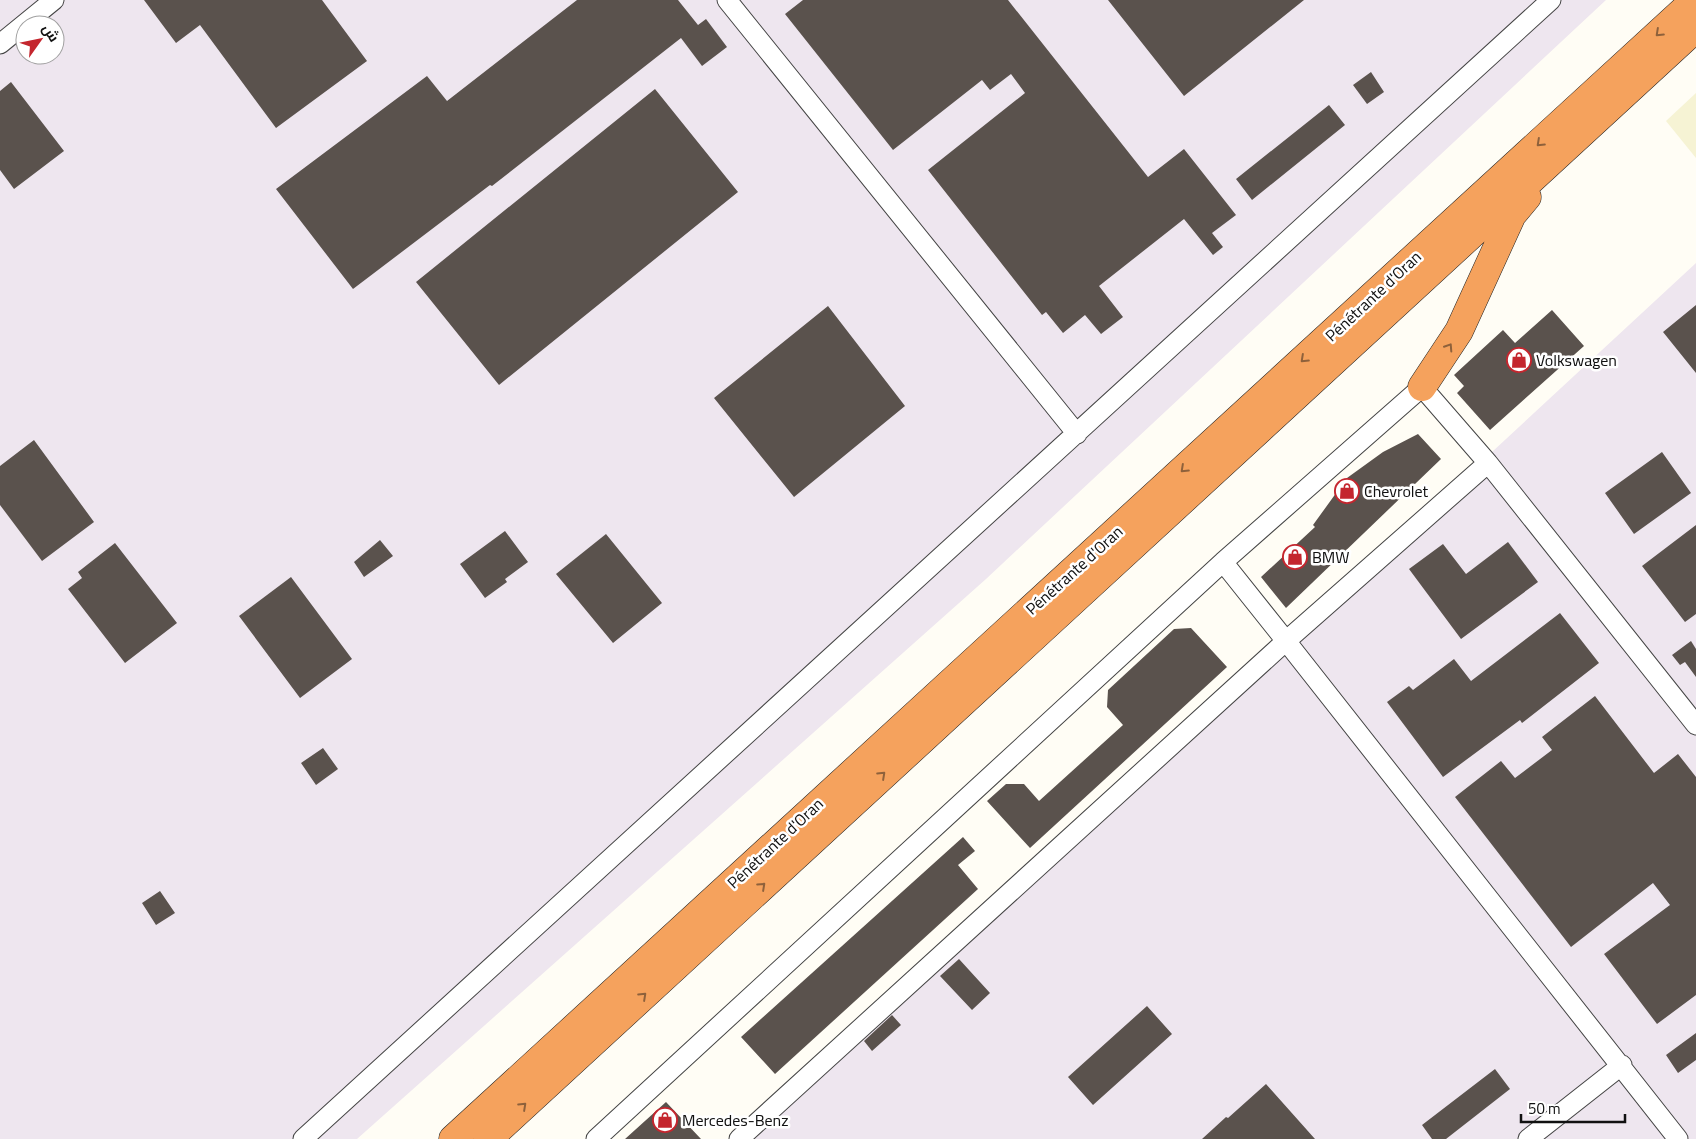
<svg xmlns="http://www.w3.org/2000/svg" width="1696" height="1139" font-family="Georgia,Cairo,serif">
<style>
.industrial{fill:#eee6ef;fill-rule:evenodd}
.farmland{fill:#f6f3d4}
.building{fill:#5a524d}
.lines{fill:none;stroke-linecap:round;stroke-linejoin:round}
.minor-casing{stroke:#444;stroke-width:21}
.highway-casing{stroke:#222;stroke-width:29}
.minor{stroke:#fff;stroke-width:19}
.highway{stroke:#f5a25d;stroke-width:28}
.oneway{stroke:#8e613b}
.labels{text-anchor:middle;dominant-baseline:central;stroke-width:5;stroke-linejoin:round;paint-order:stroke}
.street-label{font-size:16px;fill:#111;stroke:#fff}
.poi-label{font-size:16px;fill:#111;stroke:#fff;text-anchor:start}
</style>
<rect width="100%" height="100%" fill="#fffdf5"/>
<path class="industrial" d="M 0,0 L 1606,0 L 986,579 L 357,1139 L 0,1139 ZM 25,25 L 55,25 L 55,55 L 25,55 Z
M 1696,263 L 1696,1139 L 750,1139 Z"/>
<path class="farmland" d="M 1696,93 L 1696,158 L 1666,121 Z"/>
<path class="building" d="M 144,0 L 322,0 L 367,61 L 276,128 L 200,25 L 176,43 Z
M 577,0 L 678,0 L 698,25 L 706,19 L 727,47 L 702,66 L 681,38 L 492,186 L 490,185 L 353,289 L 276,189 L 427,76 L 447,101 Z
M 803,0 L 1008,0 L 1148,177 L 1184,149 L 1236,215 L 1212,233 L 1223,247 L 1213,255 L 1184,219 L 1099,286 L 1123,317 L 1101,334 L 1085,315 L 1063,333 L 1046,312 L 1042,315 L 928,170 L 1025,93 L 1011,74 L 990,90 L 982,80 L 893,150 L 785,14 Z
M 1108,0 L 1304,0 L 1184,96 Z
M 1371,72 L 1384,92 L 1367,104 L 1353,85 Z
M 11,82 L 64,151 L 14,189 L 0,170 L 0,91 Z
M 655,89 L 738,192 L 499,385 L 416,282 Z
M 1329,105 L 1345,125 L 1252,200 L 1236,179 Z
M 1696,305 L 1696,373 L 1663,332 Z
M 828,306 L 905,406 L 794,497 L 714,398 Z
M 1552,310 L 1584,346 L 1490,430 L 1457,393 L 1464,386 L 1454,375 L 1503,330 L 1515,343 Z
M 1418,434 L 1441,459 L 1286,608 L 1261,577 L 1315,527 L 1313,525 L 1347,478 L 1383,452 Z
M 34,440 L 94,522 L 42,561 L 0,505 L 0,466 Z
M 1662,452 L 1691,493 L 1634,534 L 1605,493 Z
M 1696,525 L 1696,614 L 1685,622 L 1642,566 Z
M 505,531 L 528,562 L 505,579 L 507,582 L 485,598 L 460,564 Z
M 606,534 L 662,603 L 613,643 L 556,574 Z
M 380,540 L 393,556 L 364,577 L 354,562 Z
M 1508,542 L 1538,582 L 1461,639 L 1409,569 L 1443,544 L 1466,574 Z
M 115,543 L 177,623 L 125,663 L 68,589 L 82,578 L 78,572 Z
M 291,577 L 352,659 L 300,698 L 239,616 Z
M 1560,613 L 1599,663 L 1522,723 L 1520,720 L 1443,777 L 1387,702 L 1409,686 L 1413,690 L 1454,659 L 1471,681 Z
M 1191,628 L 1227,667 L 1030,848 L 987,801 L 1006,784 L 1024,784 L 1039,801 L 1123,725 L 1107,707 L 1108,690 L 1174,629 Z
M 1691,641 L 1696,649 L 1696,677 L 1685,662 L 1680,665 L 1672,655 Z
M 1595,696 L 1654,773 L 1678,754 L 1696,777 L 1696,995 L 1657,1024 L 1604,954 L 1670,905 L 1653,883 L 1571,947 L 1455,797 L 1501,761 L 1515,778 L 1552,750 L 1542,737 Z
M 323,748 L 338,769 L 316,785 L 301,763 Z
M 963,837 L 975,851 L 958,865 L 978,889 L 775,1074 L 741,1037 Z
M 160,891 L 175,913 L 156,925 L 142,903 Z
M 959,959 L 990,993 L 972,1010 L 940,976 Z
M 1147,1006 L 1172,1034 L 1093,1105 L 1068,1077 Z
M 892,1015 L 901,1025 L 872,1051 L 864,1041 Z
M 1696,1033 L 1696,1060 L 1678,1073 L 1666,1055 Z
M 1495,1069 L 1510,1089 L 1446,1139 L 1432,1139 L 1422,1125 Z
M 1266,1084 L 1315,1139 L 1202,1139 L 1226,1117 L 1228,1118 Z
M 666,1102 L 701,1139 L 625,1139 Z"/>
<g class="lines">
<defs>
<path id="minor" d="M 727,0 L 1077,434
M 0,44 L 54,0
M 1488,463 L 1696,725
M 303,1139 L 1551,0
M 596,1139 L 1223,562 L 1422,387 L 1488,463 L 1286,641 L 1678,1139
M 739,1139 L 1286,641 L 1223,562
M 1528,1139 L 1622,1065"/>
<path id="highway" d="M 1422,387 L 1459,331 L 1512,215 L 1527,197
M 453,1139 L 1695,0
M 488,1139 L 1696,28"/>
</defs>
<use href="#minor" class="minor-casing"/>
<use href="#highway" class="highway-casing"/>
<use href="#minor" class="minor"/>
<use href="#highway" class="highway"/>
</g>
<defs><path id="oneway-chevron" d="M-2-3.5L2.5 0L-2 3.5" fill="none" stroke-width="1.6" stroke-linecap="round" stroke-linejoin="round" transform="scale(1.25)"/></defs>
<g class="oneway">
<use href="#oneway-chevron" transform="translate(1659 33) rotate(137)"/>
<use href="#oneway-chevron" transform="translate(1540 143) rotate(137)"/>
<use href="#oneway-chevron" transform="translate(1449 347) rotate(-57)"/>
<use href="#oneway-chevron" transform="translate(1304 359) rotate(137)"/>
<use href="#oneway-chevron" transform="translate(1184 469) rotate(137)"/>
<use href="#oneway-chevron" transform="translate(882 775) rotate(-43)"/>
<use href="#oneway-chevron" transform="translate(762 886) rotate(-43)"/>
<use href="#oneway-chevron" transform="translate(643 996) rotate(-43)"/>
<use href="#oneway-chevron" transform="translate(523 1106) rotate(-43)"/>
</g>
<defs>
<symbol id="shop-ring" viewBox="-11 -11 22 22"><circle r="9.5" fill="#fff" stroke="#c4262e" stroke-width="1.5"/><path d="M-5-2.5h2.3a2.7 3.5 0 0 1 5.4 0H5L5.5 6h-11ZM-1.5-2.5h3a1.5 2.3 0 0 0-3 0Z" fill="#c4262e"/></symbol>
</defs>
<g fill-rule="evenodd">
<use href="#shop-ring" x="1505" y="346" width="28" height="28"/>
<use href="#shop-ring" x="1333" y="477" width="28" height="28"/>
<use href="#shop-ring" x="1281" y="543" width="28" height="28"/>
<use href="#shop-ring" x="651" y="1106" width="28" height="28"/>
</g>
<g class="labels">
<g class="street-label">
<text transform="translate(1373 296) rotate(-43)">Pénétrante d'Oran</text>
<text transform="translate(1074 570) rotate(-42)">Pénétrante d'Oran</text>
<text transform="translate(775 843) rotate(-43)">Pénétrante d'Oran</text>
</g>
<g class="poi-label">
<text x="1536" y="360">Volkswagen</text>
<text x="1364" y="491">Chevrolet</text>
<text x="1312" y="557">BMW</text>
<text x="682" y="1120">Mercedes-Benz</text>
</g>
</g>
<g transform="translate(40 40) rotate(57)"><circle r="24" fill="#ffffff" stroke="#a0a0a0"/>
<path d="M0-4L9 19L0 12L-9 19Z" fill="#c4262e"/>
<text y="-8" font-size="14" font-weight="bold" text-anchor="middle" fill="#111111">ش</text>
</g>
<path d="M1521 1114v8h104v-8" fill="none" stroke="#111111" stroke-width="2.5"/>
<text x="1528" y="1114" font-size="15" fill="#111111" stroke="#ffffff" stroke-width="4" paint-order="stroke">50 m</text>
</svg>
